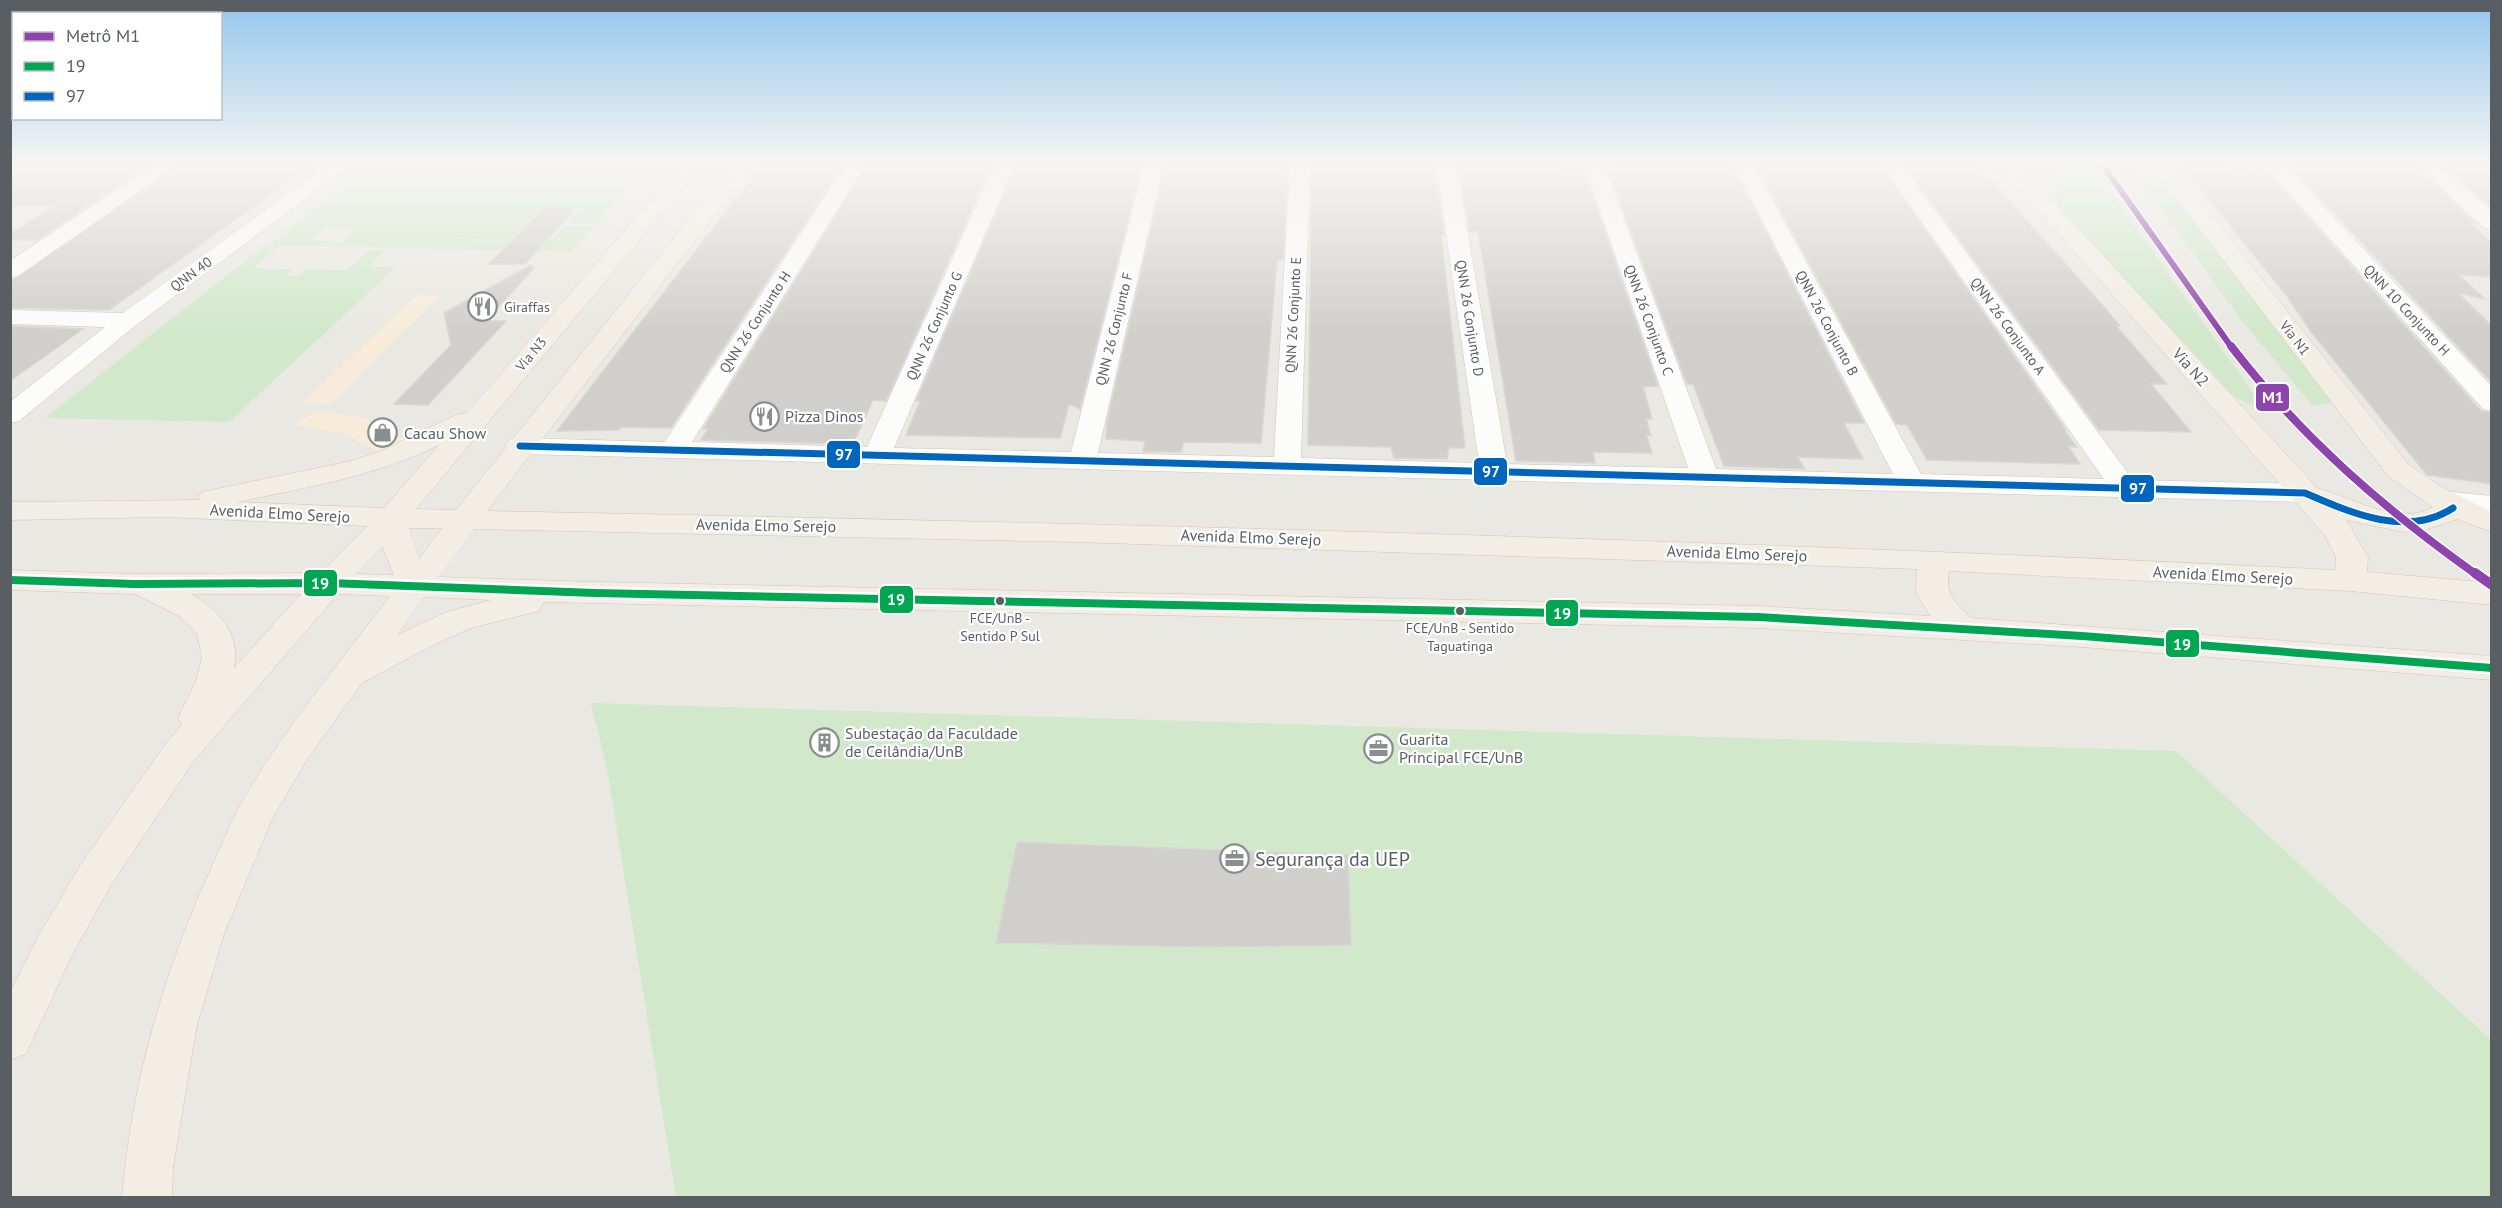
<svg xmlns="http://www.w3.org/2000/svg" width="2502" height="1208" font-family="'PT Sans',sans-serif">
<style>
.commercial{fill:#f6ecd9}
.green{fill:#d1e8cb}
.building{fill:#d1cfcc;stroke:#d9d6d2;stroke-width:1.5}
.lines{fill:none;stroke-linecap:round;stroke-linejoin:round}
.minor-casing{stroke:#c7c7c7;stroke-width:1}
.major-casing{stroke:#d5c6ae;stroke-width:1}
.minor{fill:#fcfcfb;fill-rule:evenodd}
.major{fill:#f2eee5;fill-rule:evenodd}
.bus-1-casing{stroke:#fff;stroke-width:13}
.bus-2-casing{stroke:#fff;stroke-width:10}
.bus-1{stroke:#00a651;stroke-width:8}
.bus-2{stroke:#0065bd;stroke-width:7}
.metro-1-far2-casing{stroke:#fff;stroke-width:9}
.metro-1-far1-casing{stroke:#fff;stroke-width:11}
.metro-1-casing{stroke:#fff;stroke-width:14}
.metro-1-far2{stroke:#8e44ad;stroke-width:6}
.metro-1-far1{stroke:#8e44ad;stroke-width:8}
.metro-1{stroke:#8e44ad;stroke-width:10}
.bus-dot{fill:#585e62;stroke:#fff;stroke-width:2}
.labels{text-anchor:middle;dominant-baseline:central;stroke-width:4.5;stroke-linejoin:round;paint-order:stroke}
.far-street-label{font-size:14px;fill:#585e62;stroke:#fff}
.far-poi-label{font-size:14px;fill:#585e62;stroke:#fff;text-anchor:start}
.bus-label{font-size:14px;fill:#585e62;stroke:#fff}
.street-label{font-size:16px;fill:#585e62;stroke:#fff}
.poi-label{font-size:16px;fill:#585e62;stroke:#fff;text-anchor:start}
.near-poi-label{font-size:20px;fill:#585e62;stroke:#fff;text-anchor:start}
.line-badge{stroke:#fff;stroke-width:2}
.badge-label{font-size:16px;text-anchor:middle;font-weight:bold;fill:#fff}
</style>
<rect width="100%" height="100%" fill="#eae8e2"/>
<path class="commercial" d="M 416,295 L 439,296 L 330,404 L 303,403 Z
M 316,410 L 365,418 L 407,440 L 384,454 L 341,433 L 294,425 Z"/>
<path class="green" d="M 2048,164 L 2091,164 L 2254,395 L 2269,408 L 2251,405 L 2235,397 L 2045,194 L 2063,194 L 2056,186 L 2054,170 Z
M 2129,164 L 2151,164 L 2331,402 L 2313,406 L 2239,317 Z
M 350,181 L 629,187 L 595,224 L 568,223 L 581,209 L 544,209 L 511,242 L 326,227 L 309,240 L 342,242 L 356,229 L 509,243 L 539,244 L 544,238 L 553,238 L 565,226 L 594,226 L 570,252 L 269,245 Z
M 263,247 L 278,247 L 254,268 L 293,269 L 285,276 L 299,276 L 307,269 L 347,270 L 370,250 L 385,250 L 369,267 L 396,267 L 229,422 L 45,418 Z
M 591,703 L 2176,751 L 2491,1040 L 2491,1197 L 676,1197 L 608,774 Z"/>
<path class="building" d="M 10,164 L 151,164 L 37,240 L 10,240 L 10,234 L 55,206 L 10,205 Z
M 181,164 L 313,164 L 109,310 L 10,308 L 10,282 Z
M 843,164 L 671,428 L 621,427 L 619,430 L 557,431 L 762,165 Z
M 868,164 L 992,164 L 886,401 L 873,400 L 853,444 L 701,440 L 708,429 L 703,429 Z
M 1017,164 L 1142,164 L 1080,409 L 1069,404 L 1060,438 L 906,435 L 920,401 L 916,401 Z
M 1166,164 L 1288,164 L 1283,260 L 1277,260 L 1261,443 L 1184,442 L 1181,452 L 1143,452 L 1145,441 L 1106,439 L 1107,422 Z
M 1312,164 L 1434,164 L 1444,235 L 1441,235 L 1465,448 L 1449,448 L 1447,459 L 1394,458 L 1391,447 L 1308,445 Z
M 1458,164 L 1563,164 L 1564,170 L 1584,171 L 1658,386 L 1643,387 L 1652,419 L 1646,419 L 1651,436 L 1646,434 L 1652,453 L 1593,452 L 1595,463 L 1516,461 L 1478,231 L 1470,232 Z
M 1611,164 L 1731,164 L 1864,423 L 1844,423 L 1863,459 L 1797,457 L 1805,469 L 1724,466 L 1693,384 L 1687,384 L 1609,171 L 1614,172 Z
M 1756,164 L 1879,164 L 2066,430 L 2064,430 L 2077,447 L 2068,446 L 2080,464 L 1927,460 L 1907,425 L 1896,424 Z
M 1904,164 L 1976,164 L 2098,300 L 2120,326 L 2116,326 L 2167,384 L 2151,384 L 2191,432 L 2099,430 Z
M 2181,164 L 2224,164 L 2229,170 L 2268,173 L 2481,411 L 2492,413 L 2492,484 L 2427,475 L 2312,333 L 2286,295 Z
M 2289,164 L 2414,164 L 2476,224 L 2470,223 L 2492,244 L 2492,277 L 2459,275 L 2485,299 L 2458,293 L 2492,326 L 2492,383 Z
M 2442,164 L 2492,164 L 2492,208 Z
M 545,208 L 575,209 L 525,264 L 489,264 Z
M 531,265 L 534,268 L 486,321 L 506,321 L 428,405 L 394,404 L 451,345 L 444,313 Z
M 10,326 L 83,329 L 10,381 Z
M 1017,842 L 1348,855 L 1351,945 L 1211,947 L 996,943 Z"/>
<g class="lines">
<defs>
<path id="minor" d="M 155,164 L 179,164 L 18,276 L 10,278 L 10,261 Z
M 329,164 L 352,164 L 136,325 L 19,421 L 10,423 L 10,402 L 105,327 L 10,324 L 10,310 L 123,313 Z
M 846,164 L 866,164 L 692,442 L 867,447 L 995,164 L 1015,164 L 894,448 L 1071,452 L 1144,164 L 1164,164 L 1098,453 L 1274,457 L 1290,164 L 1310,164 L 1301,458 L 1479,463 L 1436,164 L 1456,164 L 1507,464 L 1688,468 L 1584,164 L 1604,164 L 1716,469 L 1893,474 L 1733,164 L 1753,164 L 1921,474 L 2104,479 L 1881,164 L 1901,164 L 2133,480 L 2305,484 L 2315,487 L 2319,493 L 2315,499 L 2305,502 L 520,454 L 510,452 L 506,446 L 510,440 L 520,438 L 665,442 Z
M 2263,164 L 2284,164 L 2492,387 L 2492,411 L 2483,409 Z
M 2416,164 L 2438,164 L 2492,211 L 2492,229 L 2484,228 Z
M 2441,491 L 2492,496 L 2492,514 L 2431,506 L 2427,500 L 2431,494 Z"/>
<path id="major" d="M 682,164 L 703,164 L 416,509 L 456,510 L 733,164 L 754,164 L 487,511 C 1103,523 1719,539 2335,570 L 2336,557 L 2324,534 L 1997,164 L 2019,164 L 2317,488 C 2349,496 2400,528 2433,507 L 2388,476 L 2150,164 L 2171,164 L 2408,464 L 2441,487 L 2492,512 L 2492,532 L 2457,519 L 2422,531 L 2403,532 L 2346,520 L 2368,557 L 2367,572 L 2492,583 L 2492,605 L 2350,591 L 1949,571 C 1945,594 1955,603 1971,618 L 2492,656 L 2492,680 L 2082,647 L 1758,628 L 543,602 L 539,611 L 471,628 L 431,646 L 362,683 L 308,758 L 272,819 L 224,934 L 197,1025 L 173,1167 L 172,1198 L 122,1198 C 131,1086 163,975 209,873 C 219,851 228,828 239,807 C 282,731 338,665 390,596 L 338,594 L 193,762 L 111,885 L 72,955 L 26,1054 L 10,1060 L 10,993 L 40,933 L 83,861 L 167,742 L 182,725 L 178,718 L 196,681 L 202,658 L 197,633 L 179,616 L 135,594 L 10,590 L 10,570 L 134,574 L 321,573 L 367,526 L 164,517 L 10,520 L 10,502 L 200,500 L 198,498 L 202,492 L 351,461 L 381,451 L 456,415 L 467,413 ZM 439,445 L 384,508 L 237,502 C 308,487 373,477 439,445 ZM 409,528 L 442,528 L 419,559 ZM 474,529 L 1074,542 L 1917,569 L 1916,592 L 1930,616 L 1758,606 L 595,582 L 439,577 ZM 382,546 L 394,575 L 356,574 ZM 191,594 L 301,594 L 234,668 C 241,634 219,610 191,594 ZM 424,597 L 491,600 L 447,612 L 397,635 Z"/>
</defs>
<use href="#minor" class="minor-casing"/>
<use href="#major" class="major-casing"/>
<use href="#minor" class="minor"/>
<use href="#major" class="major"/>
<defs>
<path id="bus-1" d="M 10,580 L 134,584 L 329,583 L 595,593 L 1758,617 L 2082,636 L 2492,668"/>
<path id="bus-2" d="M 520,446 L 2305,493 C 2351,513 2407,538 2453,508"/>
</defs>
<use href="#bus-1" class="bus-1-casing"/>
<use href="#bus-2" class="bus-2-casing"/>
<use href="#bus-1" class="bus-1"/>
<use href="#bus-2" class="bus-2"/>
<defs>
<path id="metro-1-far2" d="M 2102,164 L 2232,348"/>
<path id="metro-1-far1" d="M 2231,346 C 2301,437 2384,509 2477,575"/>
<path id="metro-1" d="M 2475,573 L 2492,585"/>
</defs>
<use href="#metro-1-far2" class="metro-1-far2-casing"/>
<use href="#metro-1-far1" class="metro-1-far1-casing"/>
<use href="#metro-1" class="metro-1-casing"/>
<use href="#metro-1-far2" class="metro-1-far2"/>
<use href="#metro-1-far1" class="metro-1-far1"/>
<use href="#metro-1" class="metro-1"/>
</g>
<linearGradient id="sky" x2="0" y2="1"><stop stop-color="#93c6ee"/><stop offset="0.49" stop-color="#f6f5f2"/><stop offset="1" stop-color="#f6f5f2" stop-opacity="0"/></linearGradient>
<rect width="2502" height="333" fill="url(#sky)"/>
<defs>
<symbol id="restaurant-ring" viewBox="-11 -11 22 22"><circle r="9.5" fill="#fff" stroke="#8b8e8f" stroke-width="1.5"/><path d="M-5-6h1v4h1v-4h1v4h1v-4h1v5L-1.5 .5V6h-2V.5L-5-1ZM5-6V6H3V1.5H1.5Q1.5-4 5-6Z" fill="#8b8e8f"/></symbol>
<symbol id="shop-ring" viewBox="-11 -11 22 22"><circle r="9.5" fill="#fff" stroke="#8b8e8f" stroke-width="1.5"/><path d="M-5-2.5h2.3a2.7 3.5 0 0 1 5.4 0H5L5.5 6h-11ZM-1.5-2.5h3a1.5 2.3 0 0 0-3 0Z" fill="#8b8e8f"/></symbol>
<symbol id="building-ring" viewBox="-11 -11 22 22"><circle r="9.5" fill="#fff" stroke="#8b8e8f" stroke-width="1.5"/><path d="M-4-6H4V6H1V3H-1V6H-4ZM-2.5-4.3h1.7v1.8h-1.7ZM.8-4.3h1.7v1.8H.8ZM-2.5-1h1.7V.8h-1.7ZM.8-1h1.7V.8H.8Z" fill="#8b8e8f"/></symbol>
<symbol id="office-ring" viewBox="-11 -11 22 22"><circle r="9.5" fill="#fff" stroke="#8b8e8f" stroke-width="1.5"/><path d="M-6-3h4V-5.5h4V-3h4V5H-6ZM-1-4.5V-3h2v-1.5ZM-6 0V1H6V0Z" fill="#8b8e8f"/></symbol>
</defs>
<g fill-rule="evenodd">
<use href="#restaurant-ring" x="466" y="290" width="33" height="33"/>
<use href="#restaurant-ring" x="748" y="400" width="33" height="33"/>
<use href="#shop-ring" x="366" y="416" width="33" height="33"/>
<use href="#building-ring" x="808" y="726" width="33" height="33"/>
<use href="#office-ring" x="1362" y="732" width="33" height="33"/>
<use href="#office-ring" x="1218" y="842" width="33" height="33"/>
</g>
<g class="bus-dot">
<circle cx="1000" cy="601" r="5"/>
<circle cx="1460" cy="611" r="5"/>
</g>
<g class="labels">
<g class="far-street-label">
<text transform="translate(191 274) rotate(-36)">QNN 40</text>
<text transform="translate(2407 310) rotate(47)">QNN 10 Conjunto H</text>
<text transform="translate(1293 315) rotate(-87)">QNN 26 Conjunto E</text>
<text transform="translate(1470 318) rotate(81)">QNN 26 Conjunto D</text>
<text transform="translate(1649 320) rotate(70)">QNN 26 Conjunto C</text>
<text transform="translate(755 322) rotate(-57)">QNN 26 Conjunto H</text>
<text transform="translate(1827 323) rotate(62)">QNN 26 Conjunto B</text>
<text transform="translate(934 326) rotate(-66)">QNN 26 Conjunto G</text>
<text transform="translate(2008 326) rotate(54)">QNN 26 Conjunto A</text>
<text transform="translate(1114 329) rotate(-76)">QNN 26 Conjunto F</text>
<text transform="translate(2295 338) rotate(52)">Via N1</text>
<text transform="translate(531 354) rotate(-50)">Via N3</text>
</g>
<g class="far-poi-label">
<text x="504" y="307">Giraffas</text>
</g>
<g class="bus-label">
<text x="1000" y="618">FCE/UnB -<tspan x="1000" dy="18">Sentido P Sul</tspan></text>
<text x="1460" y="628">FCE/UnB - Sentido<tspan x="1460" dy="18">Taguatinga</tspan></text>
</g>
<g class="street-label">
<text transform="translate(2191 367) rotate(48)">Via N2</text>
<text transform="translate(280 513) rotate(3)">Avenida Elmo Serejo</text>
<text transform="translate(766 525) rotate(1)">Avenida Elmo Serejo</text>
<text transform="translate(1251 537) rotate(2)">Avenida Elmo Serejo</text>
<text transform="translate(1737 553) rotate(2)">Avenida Elmo Serejo</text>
<text transform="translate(2223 575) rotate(3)">Avenida Elmo Serejo</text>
</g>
<g class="poi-label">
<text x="785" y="416">Pizza Dinos</text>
<text x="404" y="433">Cacau Show</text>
<text x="845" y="733">Subestação da Faculdade<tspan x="845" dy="18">de Ceilândia/UnB</tspan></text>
<text x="1399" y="739">Guarita<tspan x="1399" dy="18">Principal FCE/UnB</tspan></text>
</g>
<g class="near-poi-label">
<text x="1255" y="859">Segurança da UEP</text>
</g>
</g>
<g class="line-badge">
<rect x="2255" y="383" width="35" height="29" rx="6" fill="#8e44ad"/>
<rect x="826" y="440" width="35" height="29" rx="6" fill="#0065bd"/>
<rect x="1473" y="457" width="35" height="29" rx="6" fill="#0065bd"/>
<rect x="2120" y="474" width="35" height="29" rx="6" fill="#0065bd"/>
<rect x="303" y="569" width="35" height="28" rx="6" fill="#00a651"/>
<rect x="879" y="585" width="35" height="29" rx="6" fill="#00a651"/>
<rect x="1545" y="599" width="34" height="28" rx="6" fill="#00a651"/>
<rect x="2165" y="629" width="35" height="29" rx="6" fill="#00a651"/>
</g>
<g class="badge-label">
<text x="2273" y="403">M1</text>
<text x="844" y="460">97</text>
<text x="1491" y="477">97</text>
<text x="2138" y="494">97</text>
<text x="320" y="589">19</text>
<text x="896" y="605">19</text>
<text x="1562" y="619">19</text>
<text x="2182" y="650">19</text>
</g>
<rect width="2502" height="1208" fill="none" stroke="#585e62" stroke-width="24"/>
<rect x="12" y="12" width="210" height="108" fill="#ffffff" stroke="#bcbfc0" stroke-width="1.5"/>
<rect x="24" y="32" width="30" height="9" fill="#8e44ad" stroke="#bcbfc0" stroke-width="1.5"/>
<text x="66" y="42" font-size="18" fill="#585e62">Metrô M1</text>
<rect x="24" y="62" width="30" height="9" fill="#00a651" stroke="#bcbfc0" stroke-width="1.5"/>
<text x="66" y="72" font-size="18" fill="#585e62">19</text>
<rect x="24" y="92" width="30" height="9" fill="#0065bd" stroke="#bcbfc0" stroke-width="1.5"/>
<text x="66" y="102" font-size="18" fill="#585e62">97</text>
</svg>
